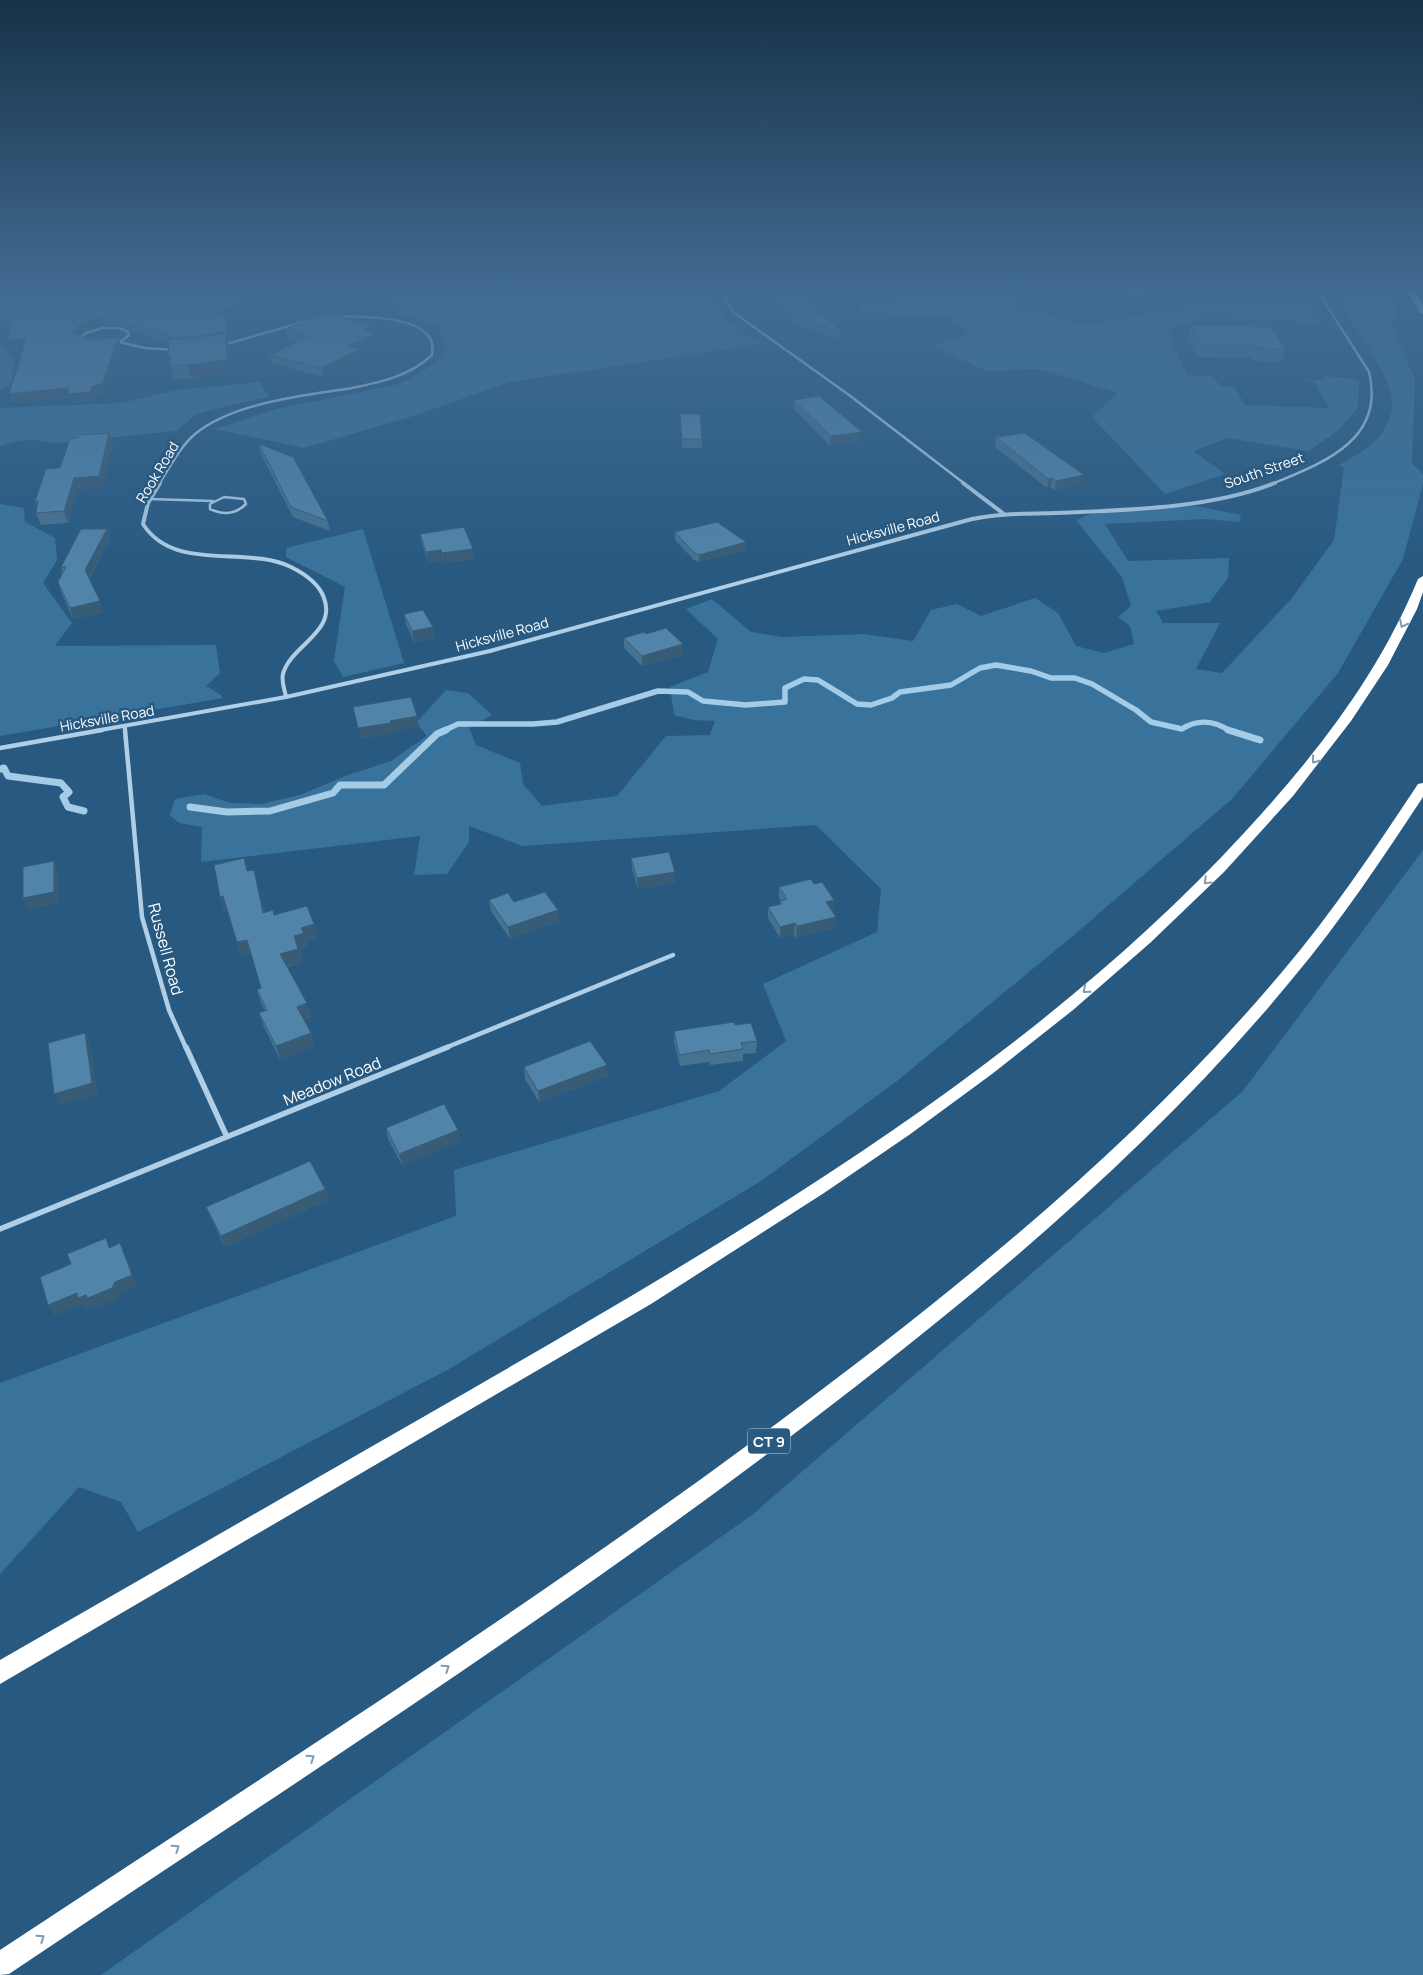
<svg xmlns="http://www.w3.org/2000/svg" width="1423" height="1975" font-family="Manrope,sans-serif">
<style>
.green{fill:#39739c}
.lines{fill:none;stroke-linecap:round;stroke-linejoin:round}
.stream-far1{stroke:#a5cce6;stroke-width:5.5}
.stream{stroke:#a5cce6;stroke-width:7}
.service{stroke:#b0cfe6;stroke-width:2.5}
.minor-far3{stroke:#b0cfe6;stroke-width:2.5}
.minor-far2{stroke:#b0cfe6;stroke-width:4}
.minor-far1{stroke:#b0cfe6;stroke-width:4.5}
.minor{stroke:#b0cfe6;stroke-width:5.5}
.motorway{fill:#fff;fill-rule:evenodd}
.wall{fill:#467291}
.shaded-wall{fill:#395c76}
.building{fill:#5184a9;stroke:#395c76}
.oneway{stroke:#7e9cb3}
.labels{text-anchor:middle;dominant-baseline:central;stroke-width:5;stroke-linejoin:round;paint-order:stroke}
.far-street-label{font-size:14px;fill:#fff;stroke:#285a81}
.shield{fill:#285a81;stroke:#beced9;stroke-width:1}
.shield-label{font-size:15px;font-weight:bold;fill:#fff}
.street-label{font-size:16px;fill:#fff;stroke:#285a81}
</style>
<rect width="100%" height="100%" fill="#285a81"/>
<path class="green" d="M 318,290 L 709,290 L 724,317 L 762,344 L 510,382 L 407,418 L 304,448 L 215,429 L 276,409 L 399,384 L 434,365 L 448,346 L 436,325 L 401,313 L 378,297 Z
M 893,290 L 1008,290 L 1020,296 L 1016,304 L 1084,326 L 1143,315 L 1175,306 L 1303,296 L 1322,322 L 1298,324 L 1295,320 L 1195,318 L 1196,322 L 1171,327 L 1169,330 L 1170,337 L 1187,375 L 1213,376 L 1220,386 L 1234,386 L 1245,405 L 1329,408 L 1313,381 L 1300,379 L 1322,380 L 1324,377 C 1336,376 1347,377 1359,381 L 1358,407 L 1339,430 L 1308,451 L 1228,438 L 1193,451 L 1225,474 L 1165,494 L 1092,417 L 1118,393 L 1039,369 L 986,371 L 932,346 L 970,333 L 947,316 L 860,313 L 860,304 L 892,304 Z
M 1329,290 L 1392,290 L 1398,298 L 1392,327 L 1415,379 L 1412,463 L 1423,474 L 1423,484 L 1403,559 L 1338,673 L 1232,799 L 1075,934 L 897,1081 L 761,1181 L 449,1369 L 138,1532 L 121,1502 L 79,1487 L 0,1574 L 0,1383 L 456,1216 L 454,1170 L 719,1091 L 786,1041 L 763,984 L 877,932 L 881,889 L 816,825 L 523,846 L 469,826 L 469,842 L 447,874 L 414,875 L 420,836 L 201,862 L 202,827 L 179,823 L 170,815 L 175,799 L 204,794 L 230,803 L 261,804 L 300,795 L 348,775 L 391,761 L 427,736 L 416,723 L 446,690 L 468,693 L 492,715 L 469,728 L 476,745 L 520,763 L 523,784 L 542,806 L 617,796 L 666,736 L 710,735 L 715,721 L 694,720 L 674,715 L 670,687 L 708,672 L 718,639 L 686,609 L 712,599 L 751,632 L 782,637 L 863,634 L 913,641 L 931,610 L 957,604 L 981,616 L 1035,598 L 1058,613 L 1076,646 L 1104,653 L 1134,644 L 1130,626 L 1118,617 L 1131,606 L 1122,577 L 1076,520 L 1091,514 L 1197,506 L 1241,515 L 1240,522 L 1206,519 L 1105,524 L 1128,561 L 1229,558 L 1228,578 L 1210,602 L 1156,611 L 1163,623 L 1220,623 L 1196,669 L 1222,673 L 1292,598 L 1334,540 L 1344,468 L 1339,465 C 1353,456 1372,448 1382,433 C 1387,425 1394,410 1392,400 C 1387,366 1349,320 1329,290 Z
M 0,294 L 38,296 L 18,312 L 0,323 Z
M 0,339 L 15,362 L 10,386 L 0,390 Z
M 260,382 L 269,397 L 230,405 L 197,414 L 176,431 L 53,443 C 36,438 17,439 0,446 L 0,408 L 121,403 L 177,390 Z
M 0,504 L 24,508 L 25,522 L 55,538 L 57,560 L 43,583 L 72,623 L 55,646 L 216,645 L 220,673 L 206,686 L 221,695 L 223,698 L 0,736 Z
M 363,529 L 404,663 L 343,677 L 334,661 L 345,587 L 286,557 L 286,548 Z
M 1423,850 L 1423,1975 L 101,1975 L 752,1515 L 1243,1091 Z"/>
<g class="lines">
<path class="stream-far1" d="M 443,731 L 458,724 L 533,724 L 557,722 L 658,691 L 688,692 L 703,701 L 746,705 L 785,702 L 785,688 L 804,679 L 818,680 L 857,704 L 871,705 L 892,698 L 900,692 L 951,685 L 980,668 L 996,665 L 1031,671 L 1051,678 L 1075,678 L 1092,684 L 1136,710 L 1151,722 L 1182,729 C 1198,719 1213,720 1230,731"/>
<path class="stream" d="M 1228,730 L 1260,740
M 0,769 L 4,768 L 8,776 L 61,783 L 69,792 L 63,797 L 68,807 L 84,811
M 190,807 L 227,812 L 270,811 L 333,793 L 340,785 L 384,785 L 437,734 L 446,730"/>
<path class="service" d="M 224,497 L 244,499 L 246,504 C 236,514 223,515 210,509 L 210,504 Z
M 150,499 L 213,501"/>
<path class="minor-far3" d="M 721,290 L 733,312 L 849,395 L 965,484
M 1104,290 L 1138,294 L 1156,290
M 103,328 L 119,328 L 128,332 L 129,335 C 116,348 95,349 79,340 L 86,333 Z
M 119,342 L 145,348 L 175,350
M 223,345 L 314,319
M 159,484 C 170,467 179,448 195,434 C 234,402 303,396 352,388 C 381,382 410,376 432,355 C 432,351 433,347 432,343 C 425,315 356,316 334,317
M 1272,484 C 1323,463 1386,440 1369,372 L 1317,290"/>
<path class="minor-far2" d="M 160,483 L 148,503 L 143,524 C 174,573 246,545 291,567 C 305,574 319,583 324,598 C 337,632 290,646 283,674 C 281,682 285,690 286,697
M 963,483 L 1004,514
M 125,726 L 125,731
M 95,731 L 286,697 L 490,651 L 972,519 C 1000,513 1027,514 1056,513 C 1126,510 1209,509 1275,483"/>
<path class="minor-far1" d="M 125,730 L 142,917 L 169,1010 L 186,1048
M 0,748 L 102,730
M 445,1048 L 673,955"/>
<path class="minor" d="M 186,1047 L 227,1137
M 0,1229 L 448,1047"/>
<path class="motorway" d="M 1406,290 L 1413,290 L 1423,305 L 1423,313 L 1420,313 Z
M 1423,576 L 1423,592 L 1417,609 L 1388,665 L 1351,721 L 1293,796 L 1224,872 L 1150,943 L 1073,1010 L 992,1074 L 909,1135 L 824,1193 L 651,1304 L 0,1684 L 0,1660 C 155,1571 310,1482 465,1393 C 738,1235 1029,1067 1244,833 C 1315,756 1378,676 1418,579 Z
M 1423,783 L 1423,797 C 1382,859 1341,921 1293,978 C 1153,1149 981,1291 807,1424 C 550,1620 277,1794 9,1974 L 0,1975 L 0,1950 C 263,1776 531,1607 784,1418 C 963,1285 1138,1143 1282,972 C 1332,913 1375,849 1418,784 Z"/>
</g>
<path class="wall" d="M 0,290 L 211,290 L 249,300 L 251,308 L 226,318 L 228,325 L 228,340 L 227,340 L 229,346 L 230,373 L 191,379 L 174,379 L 168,357 L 168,342 L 131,332 L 119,325 L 102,325 L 85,330 L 80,336 L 81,337 L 96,340 L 118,337 L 121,346 L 106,392 L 94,396 L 94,401 L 71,403 L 69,397 L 12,403 L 23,348 L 10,349 L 8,340 L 10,328 L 9,328 L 12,294 L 0,292 Z
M 763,290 L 796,290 L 842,333 L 841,340 L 798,325 Z
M 1191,325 L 1285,349 L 1282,362 L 1254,361 L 1252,358 L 1197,357 L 1188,338 Z
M 285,329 L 375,334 L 374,334 L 375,343 L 359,350 L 360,357 L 323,377 L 272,363 L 270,355 L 298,341 L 287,338 Z
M 794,400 L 862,432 L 862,441 L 830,446 L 794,409 Z
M 680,414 L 702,439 L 702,448 L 682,448 Z
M 109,433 L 113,444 L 102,487 L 78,490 L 68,523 L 41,525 L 36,513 L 37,507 L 35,501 L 60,468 L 78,438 Z
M 996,437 L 1082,484 L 1054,490 L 1051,488 L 1047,488 L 995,447 Z
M 259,444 L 328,521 L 330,531 L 293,517 L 261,454 Z
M 107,529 L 110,538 L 89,579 L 100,601 L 103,612 L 73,619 L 61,592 L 58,582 L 62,572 L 61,567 Z
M 675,532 L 746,550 L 699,562 L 694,560 L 675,540 Z
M 420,534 L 474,559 L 444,563 L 443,560 L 428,562 L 422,544 Z
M 404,614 L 433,627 L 434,638 L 414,642 L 406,624 Z
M 646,634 L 683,655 L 642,666 L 624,648 L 624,638 Z
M 631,858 L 675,883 L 638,889 L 632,869 Z
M 254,870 L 264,913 L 314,924 L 317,938 L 306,941 L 307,947 L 299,949 L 302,962 L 287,967 L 311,1017 L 304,1020 L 311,1033 L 314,1046 L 280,1060 L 264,1027 L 259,1013 L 265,1011 L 261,1003 L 257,990 L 261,988 L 251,953 L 241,956 L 227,909 L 224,910 L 220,897 L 248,871 Z
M 779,887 L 833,911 L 835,928 L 796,938 L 794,935 L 780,938 L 768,918 L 768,907 L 780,904 L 780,901 L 779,898 Z
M 489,900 L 514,902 L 559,921 L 510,939 L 491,911 Z
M 735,1025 L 757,1041 L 756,1053 L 743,1054 L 743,1061 L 710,1065 L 709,1062 L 680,1066 L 674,1042 L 674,1031 Z
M 524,1067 L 608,1076 L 539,1102 L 525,1079 Z
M 386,1128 L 458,1130 L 460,1141 L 402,1165 L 388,1139 Z
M 325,1189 L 328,1200 L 225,1247 L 211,1218 L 206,1207 Z"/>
<path class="shaded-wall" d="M 249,300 L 251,308 L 226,318 L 228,325 L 228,340 L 227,340 L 229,346 L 230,373 L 191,379 L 188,365 L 209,344 L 207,335 L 215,314 Z
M 100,317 L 102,325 L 85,330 L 76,340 L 73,332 L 82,322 Z
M 6,319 L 12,319 L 15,327 L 9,328 Z
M 374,326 L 375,343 L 359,350 L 360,357 L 323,377 L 322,368 L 348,346 L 364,330 Z
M 118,337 L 121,346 L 106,392 L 94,396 L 94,401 L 71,403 L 69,397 L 12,403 L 9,394 L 68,388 L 91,387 Z
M 26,339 L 29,347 L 10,349 L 8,340 Z
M 168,357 L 171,357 L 170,365 L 171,370 Z
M 862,432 L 862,441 L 830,446 L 831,436 Z
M 109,433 L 113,444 L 102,487 L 78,490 L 68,523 L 64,511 L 74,478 Z
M 1084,475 L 1082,484 L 1054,490 L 1056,481 Z
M 1052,478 L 1051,488 L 1047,488 L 1048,479 Z
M 107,529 L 110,538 L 88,580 L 85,570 Z
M 746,542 L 746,550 L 699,562 L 699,555 Z
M 473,549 L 474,559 L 444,563 L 442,553 Z
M 441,550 L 443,560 L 428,562 L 426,552 Z
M 100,601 L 103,612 L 73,619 L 70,608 Z
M 433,627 L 434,638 L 414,642 L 412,631 Z
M 683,644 L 683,655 L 642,666 L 642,656 Z
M 417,716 L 419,727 L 393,731 L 393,734 L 361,739 L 358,728 L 390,721 Z
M 54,861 L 58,872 L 59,903 L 28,910 L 23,898 Z
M 254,870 L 257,883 L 267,926 L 263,913 Z
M 675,872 L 675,883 L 638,889 L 637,878 Z
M 223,896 L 227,909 L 224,910 L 220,897 Z
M 834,900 L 833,911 L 825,913 L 826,902 Z
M 558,910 L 559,921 L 510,939 L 508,927 Z
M 836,917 L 835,928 L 796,938 L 797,926 Z
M 795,923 L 794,935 L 780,938 L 780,927 Z
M 314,924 L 317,938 L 306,941 L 307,947 L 299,949 L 302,962 L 284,967 L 280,954 L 301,928 Z
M 247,940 L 251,953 L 241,956 L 237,942 Z
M 307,1003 L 311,1017 L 301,1021 L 297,1007 Z
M 85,1033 L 90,1044 L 98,1095 L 60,1105 L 54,1094 Z
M 311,1033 L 314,1046 L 280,1060 L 276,1046 Z
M 607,1065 L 608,1076 L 539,1102 L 538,1091 Z
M 458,1130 L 460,1141 L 402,1165 L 399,1154 Z
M 325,1189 L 328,1200 L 225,1247 L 221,1236 Z
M 120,1243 L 125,1254 L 137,1286 L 120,1293 L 118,1299 L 93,1309 L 92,1306 L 84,1309 L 81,1304 L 55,1316 L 48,1305 L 77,1293 Z"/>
<path class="building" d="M 13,290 L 211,290 L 249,300 L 215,314 L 226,317 L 227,331 L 207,335 L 170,338 L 170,335 L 129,324 L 117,317 L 100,317 L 82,322 L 73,332 L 81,337 L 96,340 L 118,337 L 103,383 L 91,387 L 91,392 L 68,394 L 68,388 L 9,394 L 26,339 L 8,340 L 12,319 L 6,319 Z
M 769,290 L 796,290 L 842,333 L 798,319 Z
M 326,313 L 374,326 L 364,330 L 374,334 L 348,346 L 359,349 L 322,368 L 270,355 L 309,336 L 285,329 Z
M 1191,325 L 1271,327 L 1285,349 L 1257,348 L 1255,345 L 1200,344 Z
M 226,333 L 227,360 L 188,365 L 170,365 L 171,357 L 168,357 L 169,339 L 195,339 Z
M 819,396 L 862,432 L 831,436 L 794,400 Z
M 680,414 L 700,414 L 702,439 L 682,439 Z
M 109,433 L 99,476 L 74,478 L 64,511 L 36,513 L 38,501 L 35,501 L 46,469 L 60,468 L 70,439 L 78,438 L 79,435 Z
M 1025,433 L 1084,475 L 1056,481 L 1052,478 L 1048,479 L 996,437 Z
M 259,444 L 293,457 L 328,521 L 291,507 Z
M 717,522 L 746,542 L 699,555 L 694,553 L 675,532 Z
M 464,527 L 473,549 L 442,553 L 441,550 L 426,552 L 420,534 Z
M 81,529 L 107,529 L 85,570 L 100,601 L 70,608 L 58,582 L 66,567 L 61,567 Z
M 423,610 L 433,627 L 412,631 L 404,614 Z
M 666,628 L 683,644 L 642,656 L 624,638 L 644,632 L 646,634 Z
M 411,697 L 417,716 L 390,721 L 391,723 L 358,728 L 353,707 Z
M 669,852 L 675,872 L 637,878 L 631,858 Z
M 244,858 L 247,871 L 254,870 L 263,913 L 273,910 L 274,915 L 307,906 L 314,924 L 301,928 L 304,933 L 294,936 L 298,949 L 280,954 L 307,1003 L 297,1007 L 311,1033 L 276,1046 L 259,1013 L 267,1010 L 257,990 L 261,988 L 247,940 L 237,942 L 223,896 L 220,897 L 214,865 Z
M 54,861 L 54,892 L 23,898 L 23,867 Z
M 811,879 L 814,884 L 822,882 L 834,900 L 826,902 L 836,917 L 797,926 L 795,923 L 780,927 L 768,907 L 782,904 L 780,901 L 787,899 L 779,887 Z
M 545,892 L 558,910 L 508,927 L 489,900 L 508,893 L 514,902 Z
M 734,1022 L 735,1025 L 751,1023 L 757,1041 L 741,1043 L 743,1049 L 710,1054 L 709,1050 L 679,1055 L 674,1031 Z
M 85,1033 L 92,1083 L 54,1094 L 48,1043 Z
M 590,1041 L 607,1065 L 538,1091 L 524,1067 Z
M 444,1104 L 458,1130 L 399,1154 L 386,1128 Z
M 310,1161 L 325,1189 L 221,1236 L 206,1207 Z
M 106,1238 L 109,1248 L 120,1243 L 132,1275 L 115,1282 L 112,1288 L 88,1298 L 86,1295 L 78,1298 L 77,1293 L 48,1305 L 40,1277 L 71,1264 L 67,1254 Z"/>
<defs><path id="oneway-chevron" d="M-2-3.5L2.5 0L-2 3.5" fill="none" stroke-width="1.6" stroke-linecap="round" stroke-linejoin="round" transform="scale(1.25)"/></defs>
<g class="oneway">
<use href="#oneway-chevron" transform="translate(1403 624) rotate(117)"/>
<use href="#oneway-chevron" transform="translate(1315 760) rotate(128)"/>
<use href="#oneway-chevron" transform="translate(1207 881) rotate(136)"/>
<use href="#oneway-chevron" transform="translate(1086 990) rotate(140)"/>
<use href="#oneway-chevron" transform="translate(446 1668) rotate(-34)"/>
<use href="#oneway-chevron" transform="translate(311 1758) rotate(-34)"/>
<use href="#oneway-chevron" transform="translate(176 1848) rotate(-34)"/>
<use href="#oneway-chevron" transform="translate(41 1938) rotate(-34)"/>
</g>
<linearGradient id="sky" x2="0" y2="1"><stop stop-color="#163247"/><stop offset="0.51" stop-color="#426b92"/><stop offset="1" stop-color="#426b92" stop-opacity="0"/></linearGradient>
<rect width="1423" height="567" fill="url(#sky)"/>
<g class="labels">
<g class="far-street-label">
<text transform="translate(1264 470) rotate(-19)">South Street</text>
<text transform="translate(157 472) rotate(-59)">Rook Road</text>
<text transform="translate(893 528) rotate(-15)">Hicksville Road</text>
<text transform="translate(502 634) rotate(-15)">Hicksville Road</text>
<text transform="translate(107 718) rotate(-10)">Hicksville Road</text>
</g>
<rect class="shield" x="748" y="1428.5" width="42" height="25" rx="4"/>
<g class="shield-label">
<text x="769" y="1441">CT 9</text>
</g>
<g class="street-label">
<text transform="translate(166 949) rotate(75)">Russell Road</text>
<text transform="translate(332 1081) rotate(-22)">Meadow Road</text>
</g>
</g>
</svg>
